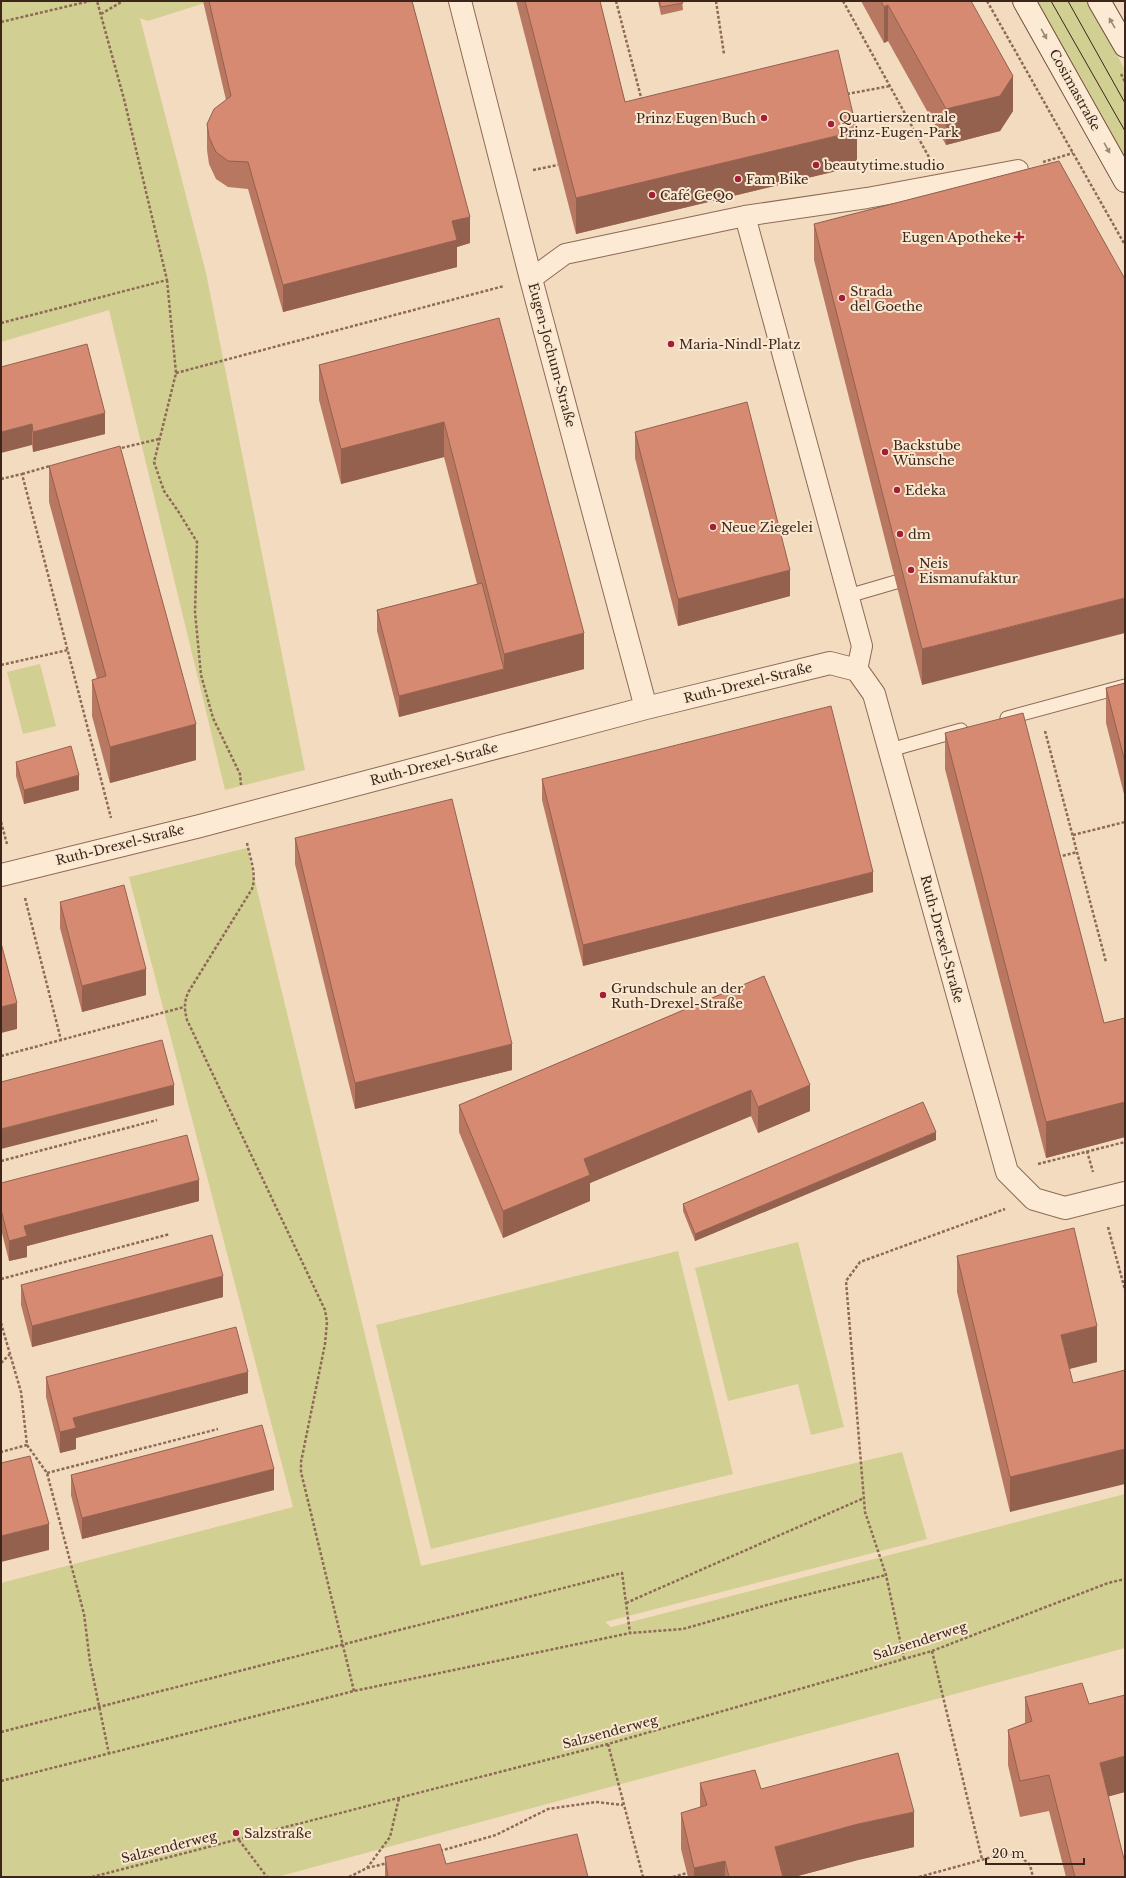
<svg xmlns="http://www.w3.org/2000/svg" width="1126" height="1878" font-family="'Libre Baskerville',serif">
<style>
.green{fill:#d2cf92}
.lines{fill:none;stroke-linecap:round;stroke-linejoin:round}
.service-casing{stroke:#8e6a56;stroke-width:15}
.pedestrian-casing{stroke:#8e6a56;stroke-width:22}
.minor-casing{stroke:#8e6a56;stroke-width:24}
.secondary-casing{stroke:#704b39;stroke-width:24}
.path{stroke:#8e6a56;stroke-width:2.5;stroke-dasharray:3 2;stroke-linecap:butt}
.service{stroke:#fcead4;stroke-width:13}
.pedestrian{stroke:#fcead4;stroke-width:20}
.minor{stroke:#fcead4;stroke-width:22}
.secondary{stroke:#fcead4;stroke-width:22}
.tram{stroke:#3c261c;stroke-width:1}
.wall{fill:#b77761}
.shaded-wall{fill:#95614f}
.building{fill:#d58a71;stroke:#95614f}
.oneway{fill:#9c8878}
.poi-dot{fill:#a41f36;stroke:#f9e7d0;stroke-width:1.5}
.labels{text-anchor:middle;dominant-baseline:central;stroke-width:4;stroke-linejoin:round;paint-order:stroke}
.street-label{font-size:13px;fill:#3c261c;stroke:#f9e7d0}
.poi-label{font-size:13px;fill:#3c261c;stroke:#f9e7d0;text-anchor:start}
</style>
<rect width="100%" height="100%" fill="#f3dbc0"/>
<path class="green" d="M 1,1 L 211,1 L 148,21 L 140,18 L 206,273 L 305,770 L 225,790 L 109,310 L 1,342 Z
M 1035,1 L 1089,1 L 1125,70 L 1125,157 L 1079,74 Z
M 40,664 L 56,726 L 23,734 L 7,672 Z
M 247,848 L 421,1566 L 902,1452 L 927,1539 L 605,1622 L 611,1627 L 1125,1494 L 1125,1648 L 277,1877 L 1,1877 L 1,1583 L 293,1507 L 129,877 Z
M 798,1242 L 844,1427 L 811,1435 L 798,1384 L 728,1401 L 695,1268 Z
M 678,1251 L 733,1474 L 431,1549 L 376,1325 Z"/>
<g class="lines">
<defs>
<path id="service" d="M 848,596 L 896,582
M 1007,718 L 1125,686
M 890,750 L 961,730"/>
<path id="pedestrian" d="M 531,279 L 565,254 L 745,216
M 857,670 L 862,646 L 745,216 L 867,198 L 1018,170"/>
<path id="minor" d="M 460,1 L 531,279 L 646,708
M 1,875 L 200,826 L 646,708 L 830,663 L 857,670 L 874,694 L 1007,1172 L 1034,1199 L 1065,1208 L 1125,1193"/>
<path id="secondary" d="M 1024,1 L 1125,181
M 1099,1 L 1125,46"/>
</defs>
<use href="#service" class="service-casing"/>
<use href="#pedestrian" class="pedestrian-casing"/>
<use href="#minor" class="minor-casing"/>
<use href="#secondary" class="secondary-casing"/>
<path class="path" d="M 616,1 L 642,101
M 716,1 L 724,54
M 843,1 L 930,159
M 987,1 L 1125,245
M 101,14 L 123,1
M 1,22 L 90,1
M 1121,74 L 1125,82
M 847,94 L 890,86
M 1043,162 L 1073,153
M 533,170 L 558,165
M 167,280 L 176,373 L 154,462 L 164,491 L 178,511 L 197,542 L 195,612 L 201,675 L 213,718 L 240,774 L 241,785
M 1,323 L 167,280 L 124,99 L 97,1
M 176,373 L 504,286
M 117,449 L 159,439
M 22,474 L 50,466
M 1,479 L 22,474 L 111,818
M 1,665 L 68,650
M 1045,731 L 1106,962
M 1,822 L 7,844
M 1073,835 L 1125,822
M 247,843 C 250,858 257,874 252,889 L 189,991 C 184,1001 184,1008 187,1020 L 325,1310 L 327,1322 L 325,1344 L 301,1462 L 301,1472 L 354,1691
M 1058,857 L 1077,852
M 25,898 L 61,1040
M 1,1056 L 184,1007
M 1087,1151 L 1093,1172
M 1,1161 L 157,1120
M 1038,1164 L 1125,1142
M 1108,1227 L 1125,1290
M 1,1279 L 170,1234
M 1,1323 L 21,1392 L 27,1445 L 1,1452
M 1,1363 L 10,1354
M 27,1445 L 47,1473 L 84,1614 L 90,1662 L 109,1754
M 47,1473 L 218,1429
M 626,1603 L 864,1498
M 932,1651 L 982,1859
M 904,1659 L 886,1575 L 865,1512 L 846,1281 L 860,1262 L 1005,1209
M 1,1732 L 622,1573 L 630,1633 L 683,1629 L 781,1601 L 886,1575
M 608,1744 L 643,1877
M 1,1781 L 354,1691 L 630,1633
M 239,1840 L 267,1877
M 440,1851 L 496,1835 L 548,1809 L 596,1802 L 623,1805
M 367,1868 L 388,1863
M 92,1877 L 608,1744 L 904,1659 L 932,1651 L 1108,1583 L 1125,1579
M 349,1877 L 367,1868 L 390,1837 L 399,1798
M 673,1877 L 687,1873
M 919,1877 L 1003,1854 L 1019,1855 L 1030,1865 L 1033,1877"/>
<use href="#service" class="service"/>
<use href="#pedestrian" class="pedestrian"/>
<use href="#minor" class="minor"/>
<use href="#secondary" class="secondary"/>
<path class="tram" d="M 1051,1 L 1125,131
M 1068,1 L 1125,103"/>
</g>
<path class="wall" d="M 203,1 L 412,1 L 470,243 L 457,247 L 457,267 L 283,312 L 248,189 L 228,187 L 216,179 L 209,164 L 207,150 L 207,124 L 226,100 Z
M 516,1 L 600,1 L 625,102 L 857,166 L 576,234 Z
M 658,1 L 682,1 L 683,10 L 661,15 Z
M 861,1 L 971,1 L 1013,111 L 1000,131 L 946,145 L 888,41 L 884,43 Z
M 1059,161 L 922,685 L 814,260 L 814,224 Z
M 499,318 L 584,669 L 399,717 L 377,631 L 377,610 L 477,584 L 444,457 L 341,484 L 319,400 L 319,365 Z
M 1,367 L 105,434 L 33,452 L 32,445 Z
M 635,432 L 790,596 L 678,626 L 635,458 Z
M 49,466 L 196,760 L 110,783 L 92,716 L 92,680 L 97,679 L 49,502 Z
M 1125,683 L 1125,798 L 1106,723 L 1106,688 Z
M 945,733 L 1104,1023 L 1125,1018 L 1125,1137 L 1046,1158 L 945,769 Z
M 16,762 L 79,790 L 24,804 L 16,776 Z
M 542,779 L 873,892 L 583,966 L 542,800 Z
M 295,838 L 512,1070 L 355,1109 L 295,864 Z
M 60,902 L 146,995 L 82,1012 L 60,928 Z
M 764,976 L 810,1111 L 758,1133 L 751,1116 L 590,1183 L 590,1201 L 503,1238 L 459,1132 L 459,1105 Z
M 936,1140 L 695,1241 L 683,1211 L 683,1204 Z
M 1,1183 L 199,1201 L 27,1246 L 27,1257 L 9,1261 L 1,1229 Z
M 957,1256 L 1097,1362 L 1069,1369 L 1010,1512 L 957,1292 Z
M 21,1285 L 223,1297 L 32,1347 L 21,1305 Z
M 46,1377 L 248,1393 L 76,1438 L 76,1449 L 60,1453 L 46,1397 Z
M 71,1475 L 274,1490 L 82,1539 L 71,1495 Z
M 1125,1695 L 1125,1792 L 1108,1796 L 1125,1877 L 1066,1877 L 1049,1811 L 1020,1817 L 1008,1765 L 1008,1730 L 1025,1723 L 1025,1697 L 1089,1704 Z
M 700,1783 L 761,1789 L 914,1847 L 858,1860 L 794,1877 L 688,1877 L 681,1849 L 681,1813 L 700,1807 Z
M 385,1857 L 446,1864 L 588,1877 L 385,1877 Z"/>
<path class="shaded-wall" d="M 888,5 L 888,41 L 884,43 L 884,7 Z
M 1013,76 L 1013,111 L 1000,131 L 946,145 L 946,109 Z
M 857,131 L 857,166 L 576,234 L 576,198 Z
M 470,217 L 470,243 L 457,247 L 457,267 L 283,312 L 283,285 L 452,221 Z
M 105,413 L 105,434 L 33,452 L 33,432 Z
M 444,422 L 444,457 L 341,484 L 341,449 Z
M 32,424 L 32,445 L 1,453 L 1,432 Z
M 790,570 L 790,596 L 678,626 L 678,599 Z
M 1125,598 L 1125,633 L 922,685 L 922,649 Z
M 584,633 L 584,669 L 399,717 L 399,696 L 504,669 L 504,654 Z
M 196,724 L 196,760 L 110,783 L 110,747 Z
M 79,775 L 79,790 L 24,804 L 24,790 Z
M 873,872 L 873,892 L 583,966 L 583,945 Z
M 146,969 L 146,995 L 82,1012 L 82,986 Z
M 17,1003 L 17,1029 L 1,1033 L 1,1007 Z
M 512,1044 L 512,1070 L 355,1109 L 355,1083 Z
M 174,1085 L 174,1105 L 1,1149 L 1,1129 Z
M 810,1085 L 810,1111 L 758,1133 L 758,1107 Z
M 751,1090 L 751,1116 L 590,1183 L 590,1201 L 503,1238 L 503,1211 L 584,1159 Z
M 1125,1102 L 1125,1137 L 1046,1158 L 1046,1122 Z
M 936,1132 L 936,1140 L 695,1241 L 695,1234 Z
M 199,1180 L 199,1201 L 27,1246 L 27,1257 L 9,1261 L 9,1241 L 24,1226 Z
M 223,1276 L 223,1297 L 32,1347 L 32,1326 Z
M 1097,1326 L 1097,1362 L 1061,1371 L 1061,1335 Z
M 248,1372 L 248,1393 L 76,1438 L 76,1449 L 60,1453 L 60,1432 L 73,1418 Z
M 1125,1449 L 1125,1484 L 1010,1512 L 1010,1477 Z
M 274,1469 L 274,1490 L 82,1539 L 82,1518 Z
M 49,1524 L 49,1550 L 1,1562 L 1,1536 Z
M 1125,1756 L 1125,1792 L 1100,1799 L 1100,1763 Z
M 914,1812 L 914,1847 L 858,1860 L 794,1877 L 775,1877 L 775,1847 L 858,1824 Z
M 725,1861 L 725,1877 L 694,1877 L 694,1868 Z"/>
<path class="building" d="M 209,1 L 412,1 L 470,217 L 452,221 L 457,240 L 283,285 L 248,162 L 228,161 L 216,152 L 209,137 L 207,124 L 214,109 L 231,96 Z
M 525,1 L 600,1 L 625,102 L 838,50 L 857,131 L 576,198 Z
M 659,1 L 682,1 L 683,3 L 661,7 Z
M 881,1 L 971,1 L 1013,76 L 1000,96 L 946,109 L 888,5 L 884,7 Z
M 1059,161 L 1125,279 L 1125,598 L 922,649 L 814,224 Z
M 499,318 L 584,633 L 504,654 L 444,422 L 341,449 L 319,365 Z
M 87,344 L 105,413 L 33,432 L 32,424 L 1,432 L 1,367 Z
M 747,402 L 790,570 L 678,599 L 635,432 Z
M 120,446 L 196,724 L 110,747 L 92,680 L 106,676 L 49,466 Z
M 482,583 L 504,669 L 399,696 L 377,610 Z
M 1125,683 L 1125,762 L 1106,688 Z
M 831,706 L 873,872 L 583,945 L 542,779 Z
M 1023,713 L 1104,1023 L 1125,1018 L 1125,1102 L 1046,1122 L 945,733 Z
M 71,746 L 79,775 L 24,790 L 16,762 Z
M 452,799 L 512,1044 L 355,1083 L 295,838 Z
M 124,885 L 146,969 L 82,986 L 60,902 Z
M 1,943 L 17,1003 L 1,1007 Z
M 764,976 L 810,1085 L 758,1107 L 751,1090 L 584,1159 L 590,1175 L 503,1211 L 459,1105 Z
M 162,1040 L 174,1085 L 1,1129 L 1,1082 Z
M 923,1102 L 936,1132 L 695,1234 L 683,1204 Z
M 187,1135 L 199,1180 L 24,1226 L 27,1236 L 9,1241 L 1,1209 L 1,1183 Z
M 1074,1228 L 1097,1326 L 1061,1335 L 1073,1383 L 1125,1370 L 1125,1449 L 1010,1477 L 957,1256 Z
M 212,1235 L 223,1276 L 32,1326 L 21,1285 Z
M 236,1327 L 248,1372 L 73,1418 L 76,1428 L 60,1432 L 46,1377 Z
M 262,1425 L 274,1469 L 82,1518 L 71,1475 Z
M 30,1456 L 49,1524 L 1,1536 L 1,1463 Z
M 1082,1683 L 1089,1704 L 1125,1695 L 1125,1756 L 1100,1763 L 1125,1863 L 1125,1877 L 1075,1877 L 1049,1775 L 1020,1781 L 1008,1730 L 1032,1721 L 1025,1697 Z
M 898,1753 L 914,1812 L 858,1824 L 775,1847 L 783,1877 L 729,1877 L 725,1861 L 694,1868 L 681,1813 L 707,1805 L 700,1783 L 755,1770 L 761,1789 Z
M 577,1834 L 588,1877 L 388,1877 L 385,1857 L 440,1844 L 446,1864 Z"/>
<defs><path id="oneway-solid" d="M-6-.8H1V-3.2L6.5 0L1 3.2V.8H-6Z"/></defs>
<g class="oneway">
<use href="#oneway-solid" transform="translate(1112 23) rotate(-120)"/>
<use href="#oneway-solid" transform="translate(1044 34) rotate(61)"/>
<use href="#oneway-solid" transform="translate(1107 148) rotate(61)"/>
</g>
<g class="poi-dot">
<circle cx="764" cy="118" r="4"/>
<circle cx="831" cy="124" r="4"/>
<circle cx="816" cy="165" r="4"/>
<circle cx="738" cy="179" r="4"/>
<circle cx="652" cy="195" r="4"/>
<path d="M1017 231h4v4h4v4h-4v4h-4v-4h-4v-4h4z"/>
<circle cx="842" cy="298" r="4"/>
<circle cx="671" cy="344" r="4"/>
<circle cx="885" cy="452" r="4"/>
<circle cx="897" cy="490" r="4"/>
<circle cx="713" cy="527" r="4"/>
<circle cx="900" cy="534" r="4"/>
<circle cx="911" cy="570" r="4"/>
<circle cx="603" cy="995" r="4"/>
<circle cx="236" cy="1833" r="4"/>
</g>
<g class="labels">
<g class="street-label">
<text transform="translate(1075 90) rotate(61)">Cosimastraße</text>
<text transform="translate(552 355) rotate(75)">Eugen-Jochum-Straße</text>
<text transform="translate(748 683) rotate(-14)">Ruth-Drexel-Straße</text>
<text transform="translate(434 764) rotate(-15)">Ruth-Drexel-Straße</text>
<text transform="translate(120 845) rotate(-14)">Ruth-Drexel-Straße</text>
<text transform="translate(942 939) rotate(75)">Ruth-Drexel-Straße</text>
<text transform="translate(920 1641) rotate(-18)">Salzsenderweg</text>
<text transform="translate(610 1732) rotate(-15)">Salzsenderweg</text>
<text transform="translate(169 1847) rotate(-14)">Salzsenderweg</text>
</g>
<g class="poi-label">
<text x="839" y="117">Quartierszentrale<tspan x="839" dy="15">Prinz-Eugen-Park</tspan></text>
<text x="756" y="118" text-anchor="end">Prinz Eugen Buch</text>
<text x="824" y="165">beautytime.studio</text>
<text x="746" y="179">Fam Bike</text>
<text x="660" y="195">Café GeQo</text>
<text x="1011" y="237" text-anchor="end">Eugen Apotheke</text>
<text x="850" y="291">Strada<tspan x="850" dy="15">del Goethe</tspan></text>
<text x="679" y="344">Maria-Nindl-Platz</text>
<text x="893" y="445">Backstube<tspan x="893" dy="15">Wünsche</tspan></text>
<text x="905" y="490">Edeka</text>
<text x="721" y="527">Neue Ziegelei</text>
<text x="908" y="534">dm</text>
<text x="919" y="563">Neis<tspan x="919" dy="15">Eismanufaktur</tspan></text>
<text x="611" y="988">Grundschule an der<tspan x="611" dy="15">Ruth-Drexel-Straße</tspan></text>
<text x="244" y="1833">Salzstraße</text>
</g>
</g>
<rect width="1126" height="1878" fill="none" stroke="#3c261c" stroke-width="4"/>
<path d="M986 1858v6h98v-6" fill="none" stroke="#3c261c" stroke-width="2"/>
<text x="992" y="1858" font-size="12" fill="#3c261c" stroke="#f9e7d0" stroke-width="3" paint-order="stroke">20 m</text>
</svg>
